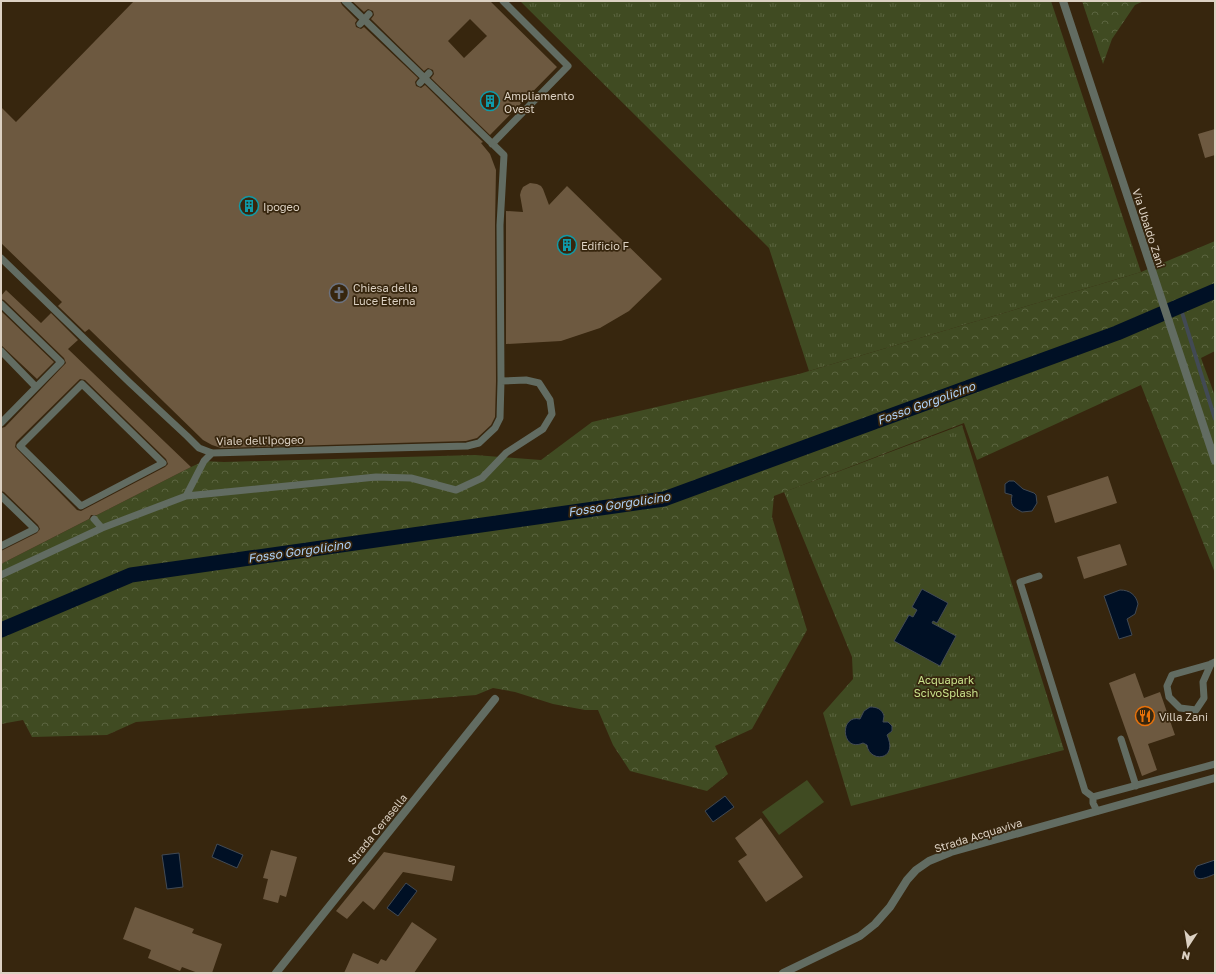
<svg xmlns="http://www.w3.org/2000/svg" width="1216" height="974" font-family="'Golos Text',sans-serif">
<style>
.grass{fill:url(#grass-tufts)}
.forest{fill:url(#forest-crowns)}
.pitch{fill:#404b22}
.water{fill:#001025;stroke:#424a54}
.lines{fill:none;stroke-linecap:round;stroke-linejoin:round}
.stream{stroke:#424a54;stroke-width:4}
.canal{stroke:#001025;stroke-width:15}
.building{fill:#6d5940;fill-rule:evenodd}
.service{stroke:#626c62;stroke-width:7}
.minor{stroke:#626c62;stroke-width:8}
.labels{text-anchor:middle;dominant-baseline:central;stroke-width:3.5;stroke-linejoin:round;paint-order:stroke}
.poi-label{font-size:11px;fill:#dcd1c3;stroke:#37260e;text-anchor:start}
.street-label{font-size:11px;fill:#dcd1c3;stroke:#37260e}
.park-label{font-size:11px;fill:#c8e08a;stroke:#37260e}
.water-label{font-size:12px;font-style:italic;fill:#aed2f9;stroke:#37260e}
</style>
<defs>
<pattern id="grass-tufts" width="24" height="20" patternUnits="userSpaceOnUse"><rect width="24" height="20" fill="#404b22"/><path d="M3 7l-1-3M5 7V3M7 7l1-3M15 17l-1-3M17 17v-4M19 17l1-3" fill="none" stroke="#5b6440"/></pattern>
<pattern id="forest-crowns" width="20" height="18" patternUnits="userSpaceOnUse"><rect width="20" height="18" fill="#404b22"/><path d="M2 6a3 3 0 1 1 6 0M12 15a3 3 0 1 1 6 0" fill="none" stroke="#5b6440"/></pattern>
</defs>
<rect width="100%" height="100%" fill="#37260e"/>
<path class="grass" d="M 520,1 L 1051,1 L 1141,272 L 809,371 L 769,248 Z
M 962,425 L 1064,750 L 851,806 L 823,713 L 853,679 L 852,657 L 784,492 Z"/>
<path class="forest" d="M 1082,1 L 1144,1 L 1135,5 L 1112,39 L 1103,64 Z
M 1215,241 L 1215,351 L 1201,358 L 1215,396 L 1215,573 L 1141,385 L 977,460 L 964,423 L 774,496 L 772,517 L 807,630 L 752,729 L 715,746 L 728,774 L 707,791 L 630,771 L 613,745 L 598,710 L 585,710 L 553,704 L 515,692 L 493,688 L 476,695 L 136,722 L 107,735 L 32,737 L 23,720 L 1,724 L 1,564 L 191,467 L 204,461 L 224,462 L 475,455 L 541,460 L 592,422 L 799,374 L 1141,272 Z"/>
<path class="pitch" d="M 807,780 L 824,802 L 779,835 L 762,812 Z"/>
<path class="water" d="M 1009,481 L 1014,481 L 1023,489 L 1034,493 L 1036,495 L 1037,503 L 1032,511 L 1022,512 C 1013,507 1010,506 1012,495 L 1005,493 L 1005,484 Z
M 922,589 L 948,603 L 937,623 L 933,621 L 932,623 L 956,636 L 940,666 L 894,641 L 909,615 L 913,617 L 917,610 L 912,607 Z
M 1120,590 C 1130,590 1136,595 1138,604 L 1135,614 L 1127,619 L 1132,635 L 1119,639 L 1104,596 Z
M 870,707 C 877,707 882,709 884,716 L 883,722 L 888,722 L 892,726 L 892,731 L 887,735 C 899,761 869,763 867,745 L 863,743 C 841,753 839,714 860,719 L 864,711 Z
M 725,796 L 734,807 L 713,822 L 705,811 Z
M 217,844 L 243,855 L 237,868 L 212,857 Z
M 179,853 L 183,887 L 167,889 L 162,855 Z
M 1215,860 L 1215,874 C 1207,877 1195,884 1194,871 L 1197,866 Z
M 406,883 L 417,891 L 398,916 L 387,908 Z"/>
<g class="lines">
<path class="stream" d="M 1180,306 L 1215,419"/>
<path class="canal" d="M 1,630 L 131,575 L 664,499 L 1117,333 L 1215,291"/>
</g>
<path class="building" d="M 134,1 L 340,1 L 342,5 L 357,20 L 355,23 L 356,27 L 361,29 L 364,27 L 418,78 L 415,82 L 416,86 L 421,88 L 425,85 L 483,142 L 481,143 L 490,154 L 496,170 L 495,225 L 496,381 L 495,417 L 491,425 L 477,438 L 466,441 L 221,448 L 212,445 L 203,440 L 89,329 L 85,332 L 58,306 L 62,302 L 1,243 L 1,107 L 16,122 Z
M 352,1 L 490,1 L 557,67 L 490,135 L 431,78 L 434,74 L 433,70 L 428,68 L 424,71 L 371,19 L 374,15 L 373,11 L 368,9 L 364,12 ZM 470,19 L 487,36 L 464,58 L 448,41 Z
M 1215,129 L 1215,155 L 1205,158 L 1198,134 Z
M 530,183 L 537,184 L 541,186 L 543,189 L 549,205 L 567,186 L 662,279 L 629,311 L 600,328 L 561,341 L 506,344 L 506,211 L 523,212 L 520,195 L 521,191 L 523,187 Z
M 6,290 L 41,323 L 51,313 L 78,340 L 68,349 L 191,467 L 97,515 L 91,515 L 89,519 L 1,564 L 1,551 L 37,533 L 40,529 L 38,525 L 4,492 L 1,491 L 1,428 L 5,427 L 66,363 L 64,358 L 4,300 L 1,299 L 1,296 ZM 80,379 L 85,380 L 166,459 L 168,464 L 165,467 L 81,511 L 77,510 L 15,447 L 16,442 Z
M 1,311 L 54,362 L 37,379 L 1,345 Z
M 1108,476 L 1117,503 L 1055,523 L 1047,496 Z
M 1120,544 L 1127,565 L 1084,579 L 1077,557 Z
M 1135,673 L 1144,698 L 1160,692 L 1175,735 L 1148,744 L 1157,770 L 1142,776 L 1109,683 Z
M 761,818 L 803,877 L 766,902 L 738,861 L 747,855 L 735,838 Z
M 271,850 L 297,857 L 286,897 L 280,895 L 278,903 L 263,899 L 268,879 L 263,878 Z
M 384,852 L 455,866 L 452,881 L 403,872 L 374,910 L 363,901 L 347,919 L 336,911 Z
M 135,907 L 194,929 L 192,933 L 222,944 L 212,973 L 198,973 L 182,967 L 180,971 L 148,958 L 151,950 L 123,939 Z
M 412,922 L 437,939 L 414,973 L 344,973 L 353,953 L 378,964 L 381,959 L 386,961 Z"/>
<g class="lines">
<path class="service" d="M 345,1 L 504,155 L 500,225 L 501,381
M 360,24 L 369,14
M 420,83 L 429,73
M 492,144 L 568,66 L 503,1
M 1,258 L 129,382 L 187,436 L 199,448 L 212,453 L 467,446 L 479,443 L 495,428 L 500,418 L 501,381 L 526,380 L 539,383 L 550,400 L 552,414 L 543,429 L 506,453 L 482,478 L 456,490 L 411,478 L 376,477 L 186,496
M 1,304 L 61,362 L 1,423
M 1,351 L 36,387
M 82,384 L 163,463 L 81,506 L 20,446 Z
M 1,496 L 35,529 L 1,546
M 94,519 L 102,528
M 1,575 L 102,528 L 186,496 L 204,461 L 212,453
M 1039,576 L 1020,582 L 1085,791 L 1093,797
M 1211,664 L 1203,682 L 1204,698 L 1196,710 L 1180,708 L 1169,697 L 1167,686 L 1172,675 L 1211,664 L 1215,662
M 1121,739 L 1136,786
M 1097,811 L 1093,803 L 1093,797 L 1215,764"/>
<path class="minor" d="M 1063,1 L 1215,461
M 276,973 L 495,699
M 783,973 L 860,936 L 875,924 L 890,907 L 907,880 L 916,870 L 929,861 L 951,852 L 1215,778"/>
</g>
<defs>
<symbol id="building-ring" viewBox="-11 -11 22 22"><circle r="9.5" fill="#37260e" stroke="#0f9aa8" stroke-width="1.5"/><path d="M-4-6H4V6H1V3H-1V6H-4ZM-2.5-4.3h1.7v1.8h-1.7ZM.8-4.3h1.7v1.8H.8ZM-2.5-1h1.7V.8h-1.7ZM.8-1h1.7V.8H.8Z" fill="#0f9aa8"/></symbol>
<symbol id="church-ring" viewBox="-11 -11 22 22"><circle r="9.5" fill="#37260e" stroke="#6b7280" stroke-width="1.5"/><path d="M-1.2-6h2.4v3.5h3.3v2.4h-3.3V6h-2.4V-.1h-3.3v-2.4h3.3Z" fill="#6b7280"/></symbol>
<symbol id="restaurant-ring" viewBox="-11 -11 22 22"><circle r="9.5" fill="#37260e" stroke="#e8710a" stroke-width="1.5"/><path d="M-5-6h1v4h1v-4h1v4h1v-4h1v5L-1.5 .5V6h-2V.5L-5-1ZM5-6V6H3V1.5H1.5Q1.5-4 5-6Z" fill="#e8710a"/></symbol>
</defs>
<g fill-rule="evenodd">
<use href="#building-ring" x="479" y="90" width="22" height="22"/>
<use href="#building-ring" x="238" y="195" width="22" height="22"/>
<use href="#building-ring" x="556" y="234" width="22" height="22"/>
<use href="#church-ring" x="328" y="282" width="22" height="22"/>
<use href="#restaurant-ring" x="1134" y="705" width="22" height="22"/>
</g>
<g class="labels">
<g class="poi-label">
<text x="504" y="95">Ampliamento<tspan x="504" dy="13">Ovest</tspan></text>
<text x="263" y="206">Ipogeo</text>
<text x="581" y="245">Edificio F</text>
<text x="353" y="287">Chiesa della<tspan x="353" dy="13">Luce Eterna</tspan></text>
<text x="1159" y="716">Villa Zani</text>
</g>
<g class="street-label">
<text transform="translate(1149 228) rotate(72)">Via Ubaldo Zani</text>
<text transform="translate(260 440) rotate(-1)">Viale dell'Ipogeo</text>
<text transform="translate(377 829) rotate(-51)">Strada Cerasella</text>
<text transform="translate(978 835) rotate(-17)">Strada Acquaviva</text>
</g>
<g class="park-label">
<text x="946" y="679">Acquapark<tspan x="946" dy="13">ScivoSplash</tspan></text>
</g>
<g class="water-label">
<text transform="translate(926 403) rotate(-20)">Fosso Gorgolicino</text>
<text transform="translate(619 504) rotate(-9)">Fosso Gorgolicino</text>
<text transform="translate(299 551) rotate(-8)">Fosso Gorgolicino</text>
</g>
</g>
<rect width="1216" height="974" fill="none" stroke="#dcd1c3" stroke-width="4"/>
<g transform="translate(1188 946) rotate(192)" stroke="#37260e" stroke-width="3" paint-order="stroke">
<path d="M0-3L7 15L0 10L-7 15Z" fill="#dcd1c3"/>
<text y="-6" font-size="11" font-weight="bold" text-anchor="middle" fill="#dcd1c3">N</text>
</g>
</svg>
